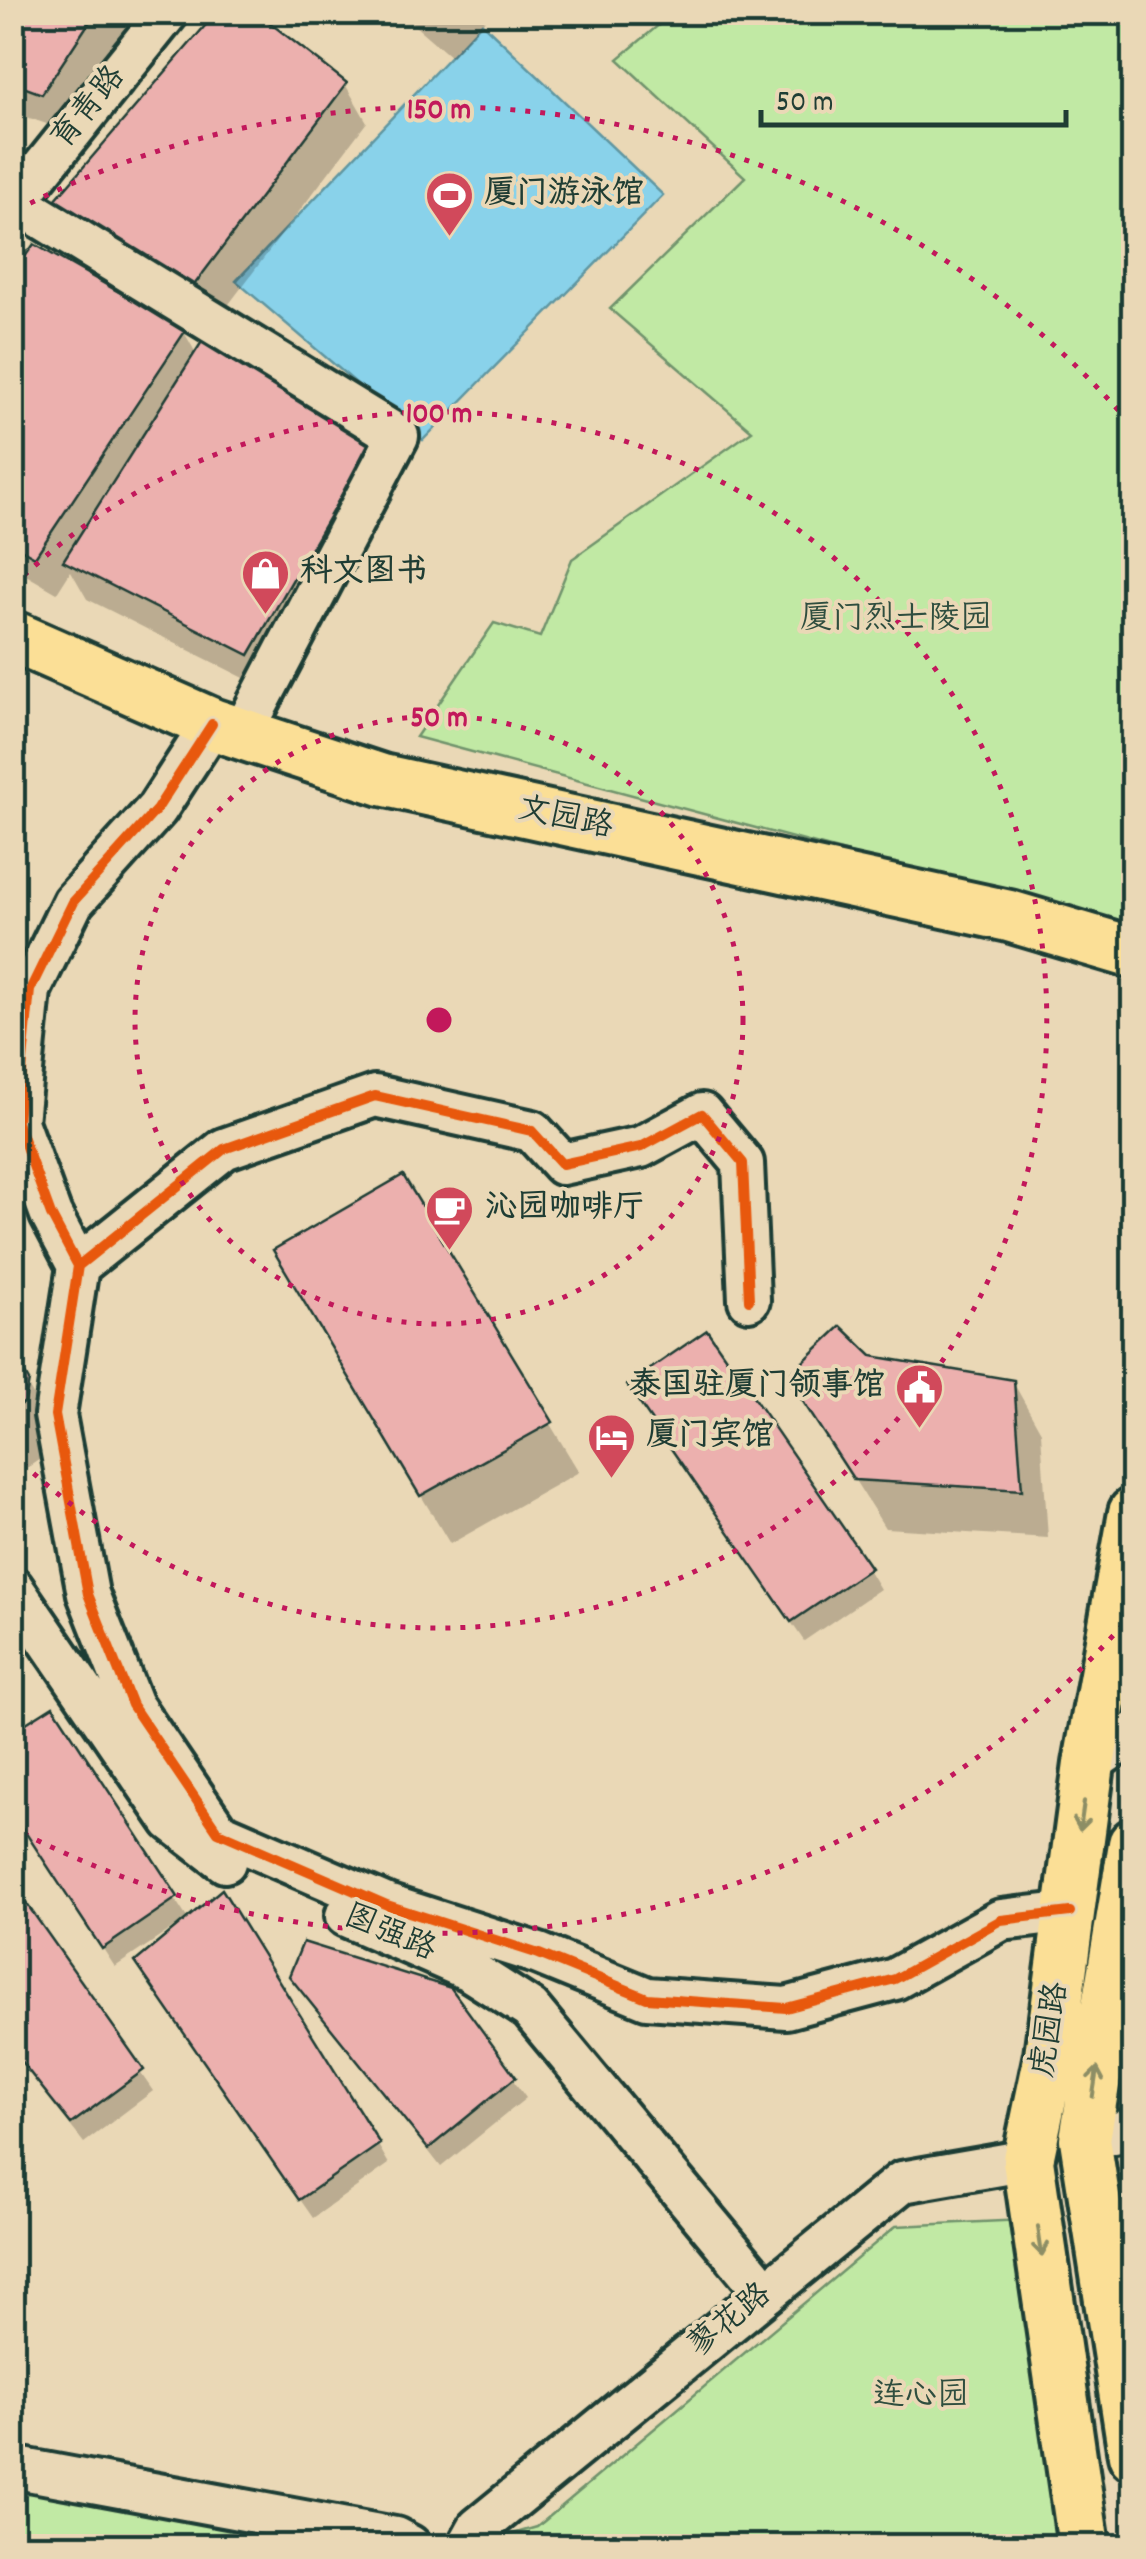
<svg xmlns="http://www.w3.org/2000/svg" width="1146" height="2559" font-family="Dekko,'LXGW WenKai TC',sans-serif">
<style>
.green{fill:#c1e9a4;stroke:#70936c;stroke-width:2.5}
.water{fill:#89d2ea;stroke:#5f96a1;stroke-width:2.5}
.shadow{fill:#0003}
.building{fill:#ecb0ae;stroke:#1f3d34;stroke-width:2.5}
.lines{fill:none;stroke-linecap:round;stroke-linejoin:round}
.minor-casing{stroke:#1f3d34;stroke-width:48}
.major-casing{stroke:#1f3d34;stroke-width:58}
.minor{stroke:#ead8b6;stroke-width:40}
.major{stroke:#fbdf96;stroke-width:50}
.cycleway-casing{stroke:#ead8b6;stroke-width:16}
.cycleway{stroke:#e8590c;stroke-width:10}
.oneway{stroke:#8d8e65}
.ring{fill:none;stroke:#c2185b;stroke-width:5;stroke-dasharray:5 10}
.labels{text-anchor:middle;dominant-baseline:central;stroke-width:8;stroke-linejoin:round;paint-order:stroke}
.street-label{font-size:32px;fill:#1f3d34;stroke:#ead8b6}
.poi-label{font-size:32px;font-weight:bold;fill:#1f3d34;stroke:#ead8b6;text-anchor:start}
.park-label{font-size:32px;fill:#2f4e3f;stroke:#ead8b6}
.centre{fill:#c2185b;stroke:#ead8b6;stroke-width:5}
.ring-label{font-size:30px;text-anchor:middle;font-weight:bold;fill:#c2185b;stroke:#ead8b6;stroke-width:8;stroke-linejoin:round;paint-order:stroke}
</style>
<rect width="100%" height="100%" fill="#ead8b6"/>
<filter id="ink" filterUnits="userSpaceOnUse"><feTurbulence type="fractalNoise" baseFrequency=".01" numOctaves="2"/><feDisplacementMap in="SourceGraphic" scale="20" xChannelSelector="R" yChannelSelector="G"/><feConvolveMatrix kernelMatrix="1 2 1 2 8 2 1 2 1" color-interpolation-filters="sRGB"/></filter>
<g filter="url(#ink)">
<path class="green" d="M 673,13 L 1133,13 L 1133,929 L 416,737 L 494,623 L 540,637 L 572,559 L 752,431 L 610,309 L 745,177 L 618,59 Z
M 1046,2219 L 1096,2546 L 471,2546 L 537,2527 L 896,2226 Z
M 12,2483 L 334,2546 L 13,2546 Z"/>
<path class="water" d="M 482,23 L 663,195 L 423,440 L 236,281 Z"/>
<path class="shadow" d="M 12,12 L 141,12 L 64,130 L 12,112 Z
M 399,12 L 492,12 L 451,57 Z
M 345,84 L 367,122 L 207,333 L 79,238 L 58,201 Z
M 12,279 L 184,332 L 197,355 L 371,442 L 393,480 L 270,691 L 87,599 L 71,571 L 57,593 L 12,567 Z
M 402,1179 L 579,1472 L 450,1544 L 304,1300 Z
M 871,1358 L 1013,1382 L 1041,1432 L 1048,1538 L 885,1528 L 790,1377 Z
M 12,1359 L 56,1433 L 52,1451 L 12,1478 Z
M 642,1405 L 868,1569 L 880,1589 L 804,1641 Z
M 52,1709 L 189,1921 L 378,2145 L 389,2164 L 313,2218 L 149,1983 L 181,1927 L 179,1924 L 115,1967 L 12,1810 Z
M 12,1888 L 153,2091 L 84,2143 L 12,2052 Z
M 292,1976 L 449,1991 L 526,2098 L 441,2167 Z"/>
<path class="building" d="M 12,12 L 96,12 L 42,94 L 12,83 Z
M 217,12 L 256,12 L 347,83 L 185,297 L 55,200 Z
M 34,244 L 186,330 L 35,557 L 12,544 L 12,275 Z
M 203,340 L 373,441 L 249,655 L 63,561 Z
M 403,1175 L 553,1422 L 420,1496 L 273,1250 Z
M 841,1326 L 872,1356 L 1014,1380 L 1022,1490 L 854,1480 L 787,1377 Z
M 707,1330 L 871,1568 L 791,1622 L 627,1385 Z
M 12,1351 L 29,1381 L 25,1402 L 12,1410 Z
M 53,1706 L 178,1897 L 102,1949 L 12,1812 L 12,1732 Z
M 12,1883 L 144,2070 L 71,2124 L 12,2050 Z
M 222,1889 L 380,2144 L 299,2200 L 135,1962 Z
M 303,1942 L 451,1988 L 516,2077 L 428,2149 L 289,1976 Z"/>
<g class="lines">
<defs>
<path id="minor" d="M 16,202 L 398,436 L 242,734
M 12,206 L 168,12
M 212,724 L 157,809 L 73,902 L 30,990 L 17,1122 L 51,1215 L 78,1266 L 55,1415 L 88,1594 L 132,1705 L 218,1832 L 387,1905 L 539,1954 L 647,1998 L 786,2008 L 895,1979 L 1001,1920 L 1070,1912
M 78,1266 L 224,1149 L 375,1096 L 532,1131 L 562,1164 L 641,1147 L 702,1114 L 743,1163 L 749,1300
M 12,1587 L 172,1821 L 225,1862
M 1089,1764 L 1134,1733
M 346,1916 L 469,1970 L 530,2009 L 766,2293
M 1085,2139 L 1134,2129
M 12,2467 L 395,2538 L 410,2546
M 468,2546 L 478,2528 L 902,2182 L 1028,2160"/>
<path id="major" d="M 12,636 L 212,724 L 382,780 L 1009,916 L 1134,953
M 1134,1844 L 1085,2139 L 1134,2455
M 1084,2546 L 1028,2160 L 1050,2055 L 1089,1764 L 1134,1513"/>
</defs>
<use href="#minor" class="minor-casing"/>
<use href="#major" class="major-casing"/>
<use href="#minor" class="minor"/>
<use href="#major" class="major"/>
<defs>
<path id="cycleway" d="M 212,724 L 157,809 L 73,902 L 30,990 L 17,1122 L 51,1215 L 78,1266 L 55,1415 L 88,1594 L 132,1705 L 218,1832 L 387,1905 L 539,1954 L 647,1998 L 786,2008 L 895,1979 L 1001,1920 L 1070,1912
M 78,1266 L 224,1149 L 375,1096 L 532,1131 L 562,1164 L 641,1147 L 702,1114 L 743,1163 L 749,1300"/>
</defs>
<use href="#cycleway" class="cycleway-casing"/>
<use href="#cycleway" class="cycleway"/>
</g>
<defs><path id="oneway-shaft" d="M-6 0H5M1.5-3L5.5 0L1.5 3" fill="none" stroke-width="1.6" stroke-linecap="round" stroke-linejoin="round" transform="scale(2.5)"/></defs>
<g class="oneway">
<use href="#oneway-shaft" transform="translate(1082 1816) rotate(98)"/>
<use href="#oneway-shaft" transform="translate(1095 2082) rotate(-81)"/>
<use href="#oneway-shaft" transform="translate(1040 2241) rotate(82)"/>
</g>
</g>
<g class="ring">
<circle cx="439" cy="1020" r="304"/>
<path d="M13 586A608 608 0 1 1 13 1454"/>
<path d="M1133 1613A913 913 0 0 1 17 1830M17 210A913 913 0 0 1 1133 427"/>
</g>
<defs>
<symbol id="stadium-pin" viewBox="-11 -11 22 30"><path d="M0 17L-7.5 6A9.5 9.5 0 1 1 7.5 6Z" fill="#d1495b" stroke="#ead8b6"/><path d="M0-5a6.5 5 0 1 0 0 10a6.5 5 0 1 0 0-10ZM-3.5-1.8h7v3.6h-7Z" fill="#fff"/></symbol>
<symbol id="shop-pin" viewBox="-11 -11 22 30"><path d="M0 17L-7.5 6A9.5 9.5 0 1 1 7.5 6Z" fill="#d1495b" stroke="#ead8b6"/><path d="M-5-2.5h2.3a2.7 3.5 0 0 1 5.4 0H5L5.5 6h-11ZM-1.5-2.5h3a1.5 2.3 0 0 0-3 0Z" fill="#fff"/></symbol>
<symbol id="cafe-pin" viewBox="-11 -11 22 30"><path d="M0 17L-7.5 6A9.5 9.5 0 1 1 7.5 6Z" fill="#d1495b" stroke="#ead8b6"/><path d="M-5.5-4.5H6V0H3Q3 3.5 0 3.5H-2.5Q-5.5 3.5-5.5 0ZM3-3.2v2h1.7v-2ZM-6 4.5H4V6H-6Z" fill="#fff"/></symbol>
<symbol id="civic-pin" viewBox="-11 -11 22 30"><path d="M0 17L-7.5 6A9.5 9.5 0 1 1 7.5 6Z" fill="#d1495b" stroke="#ead8b6"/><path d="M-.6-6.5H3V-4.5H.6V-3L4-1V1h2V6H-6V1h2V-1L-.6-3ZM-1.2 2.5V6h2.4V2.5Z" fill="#fff"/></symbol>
<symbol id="hotel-pin" viewBox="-11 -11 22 30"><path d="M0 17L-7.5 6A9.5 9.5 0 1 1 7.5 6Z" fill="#d1495b" stroke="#ead8b6"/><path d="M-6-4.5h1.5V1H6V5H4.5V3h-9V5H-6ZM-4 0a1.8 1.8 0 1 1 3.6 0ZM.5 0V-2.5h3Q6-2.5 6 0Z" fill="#fff"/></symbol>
</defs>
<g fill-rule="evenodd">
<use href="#stadium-pin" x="422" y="168" width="55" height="75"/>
<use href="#shop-pin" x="238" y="546" width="55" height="75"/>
<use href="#cafe-pin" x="422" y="1182" width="55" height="75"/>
<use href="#civic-pin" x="892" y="1360" width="55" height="75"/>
<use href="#hotel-pin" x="584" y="1410" width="55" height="75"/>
</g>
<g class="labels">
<g class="street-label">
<text transform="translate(90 109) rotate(-51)">育青路</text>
<text transform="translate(565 820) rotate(12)">文园路</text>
<text transform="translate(389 1935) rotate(23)">图强路</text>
<text transform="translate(1052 2030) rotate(-81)">虎园路</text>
<text transform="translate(731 2322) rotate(-39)">蓼花路</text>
</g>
<g class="poi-label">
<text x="484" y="196">厦门游泳馆</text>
<text x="300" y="574">科文图书</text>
<text x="485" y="1210">沁园咖啡厅</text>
<text x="885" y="1388" text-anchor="end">泰国驻厦门领事馆</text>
<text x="646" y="1438">厦门宾馆</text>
</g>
<g class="park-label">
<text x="896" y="621">厦门烈士陵园</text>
<text x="921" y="2398">连心园</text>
</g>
</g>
<circle cx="439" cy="1020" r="15" class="centre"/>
<g class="ring-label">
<text x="439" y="118">150 m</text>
<text x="439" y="422">100 m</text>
<text x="439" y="726">50 m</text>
</g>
<rect width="1146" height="2559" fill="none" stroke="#ead8b6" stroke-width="50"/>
<rect x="25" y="25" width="1096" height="2509" fill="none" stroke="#1f3d34" stroke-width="4" filter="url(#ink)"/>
<path d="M761 110v15h305v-15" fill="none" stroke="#1f3d34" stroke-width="5"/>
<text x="776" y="110" font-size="30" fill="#1f3d34" stroke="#ead8b6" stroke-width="8" paint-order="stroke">50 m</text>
</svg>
